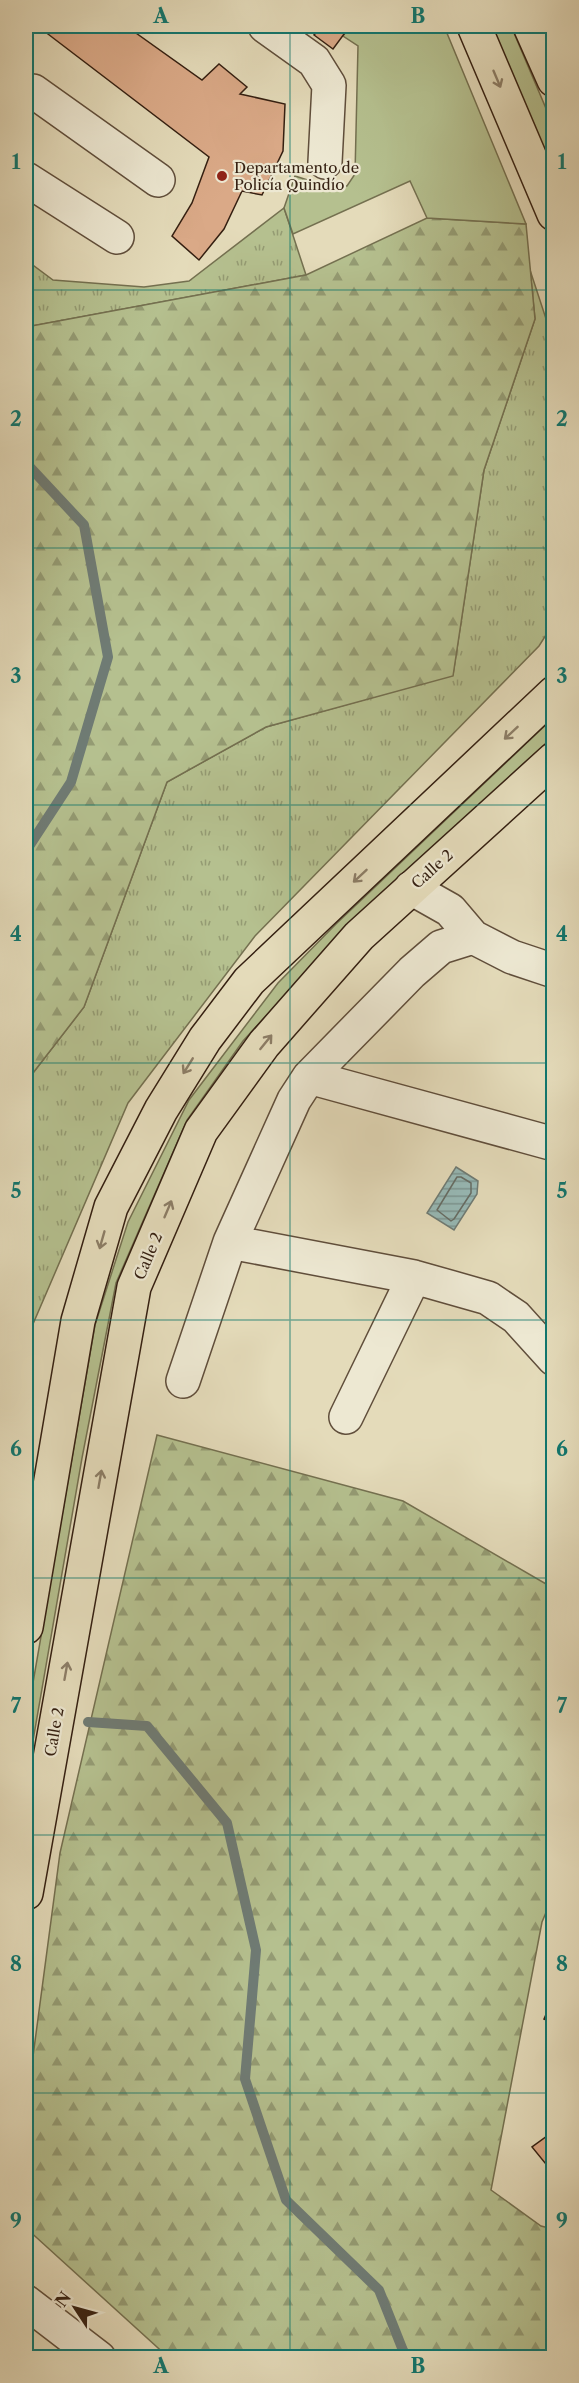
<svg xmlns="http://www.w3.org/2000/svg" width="579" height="2383" font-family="'Libre Caslon Text',serif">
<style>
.grass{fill:url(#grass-tufts);stroke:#747050;stroke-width:1.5}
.forest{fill:url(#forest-firs);stroke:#747050;stroke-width:1.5}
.green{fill:#b5c08f;stroke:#747050;stroke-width:1.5}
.water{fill:url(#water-rules);stroke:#6f7b74;stroke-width:1.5}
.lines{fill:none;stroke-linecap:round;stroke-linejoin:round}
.shore{stroke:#666c64;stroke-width:1.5}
.stream{stroke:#6f7b74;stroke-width:10}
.building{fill:#daa987;stroke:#341f11;stroke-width:1.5}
.minor-casing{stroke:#604e3b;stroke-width:36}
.major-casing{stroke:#341f11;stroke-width:36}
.minor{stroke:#ede8d2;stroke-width:33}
.major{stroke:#e4dbba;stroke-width:33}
.oneway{stroke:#8c7d66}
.grid{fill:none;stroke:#0f766e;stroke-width:1.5;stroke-opacity:0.55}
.poi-dot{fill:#8f2418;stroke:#ede8d2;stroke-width:2}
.labels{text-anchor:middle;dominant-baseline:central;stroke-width:4.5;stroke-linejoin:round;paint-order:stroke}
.poi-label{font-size:15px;fill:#341f11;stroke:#ede8d2;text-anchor:start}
.street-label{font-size:15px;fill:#341f11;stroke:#ede8d2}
.neatline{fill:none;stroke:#0f766e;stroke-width:2}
.grid-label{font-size:20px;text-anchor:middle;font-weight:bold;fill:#0f766e}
</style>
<defs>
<pattern id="grass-tufts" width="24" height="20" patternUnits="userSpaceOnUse" patternTransform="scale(1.5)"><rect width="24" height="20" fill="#b5c08f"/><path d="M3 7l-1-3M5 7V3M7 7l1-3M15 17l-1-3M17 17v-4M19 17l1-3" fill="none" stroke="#949b73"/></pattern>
<pattern id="forest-firs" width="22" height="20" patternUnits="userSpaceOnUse" patternTransform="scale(1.5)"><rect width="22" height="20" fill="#b5c08f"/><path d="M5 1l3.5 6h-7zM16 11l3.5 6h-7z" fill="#949b73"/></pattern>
<pattern id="water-rules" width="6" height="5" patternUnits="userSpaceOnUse" patternTransform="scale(1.5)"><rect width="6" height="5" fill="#97b9b6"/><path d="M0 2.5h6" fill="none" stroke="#7c9693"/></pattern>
</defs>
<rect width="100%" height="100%" fill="#e4dbba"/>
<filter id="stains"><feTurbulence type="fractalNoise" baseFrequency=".00333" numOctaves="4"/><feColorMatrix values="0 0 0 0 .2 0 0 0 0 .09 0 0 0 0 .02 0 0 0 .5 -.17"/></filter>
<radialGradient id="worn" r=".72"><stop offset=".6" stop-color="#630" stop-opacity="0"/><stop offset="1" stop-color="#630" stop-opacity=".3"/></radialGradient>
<path class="grass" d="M 284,208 L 306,275 L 26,327 L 26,260 L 53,280 L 144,287 L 189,281 Z
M 530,270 L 553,340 L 553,624 L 539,646 L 255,936 L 128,1103 L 30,1331 L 26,1362 L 26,1082 L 84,1007 L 167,782 L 266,727 L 453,675 L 484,470 L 535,319 Z"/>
<path class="forest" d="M 427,218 L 526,224 L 535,319 L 484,470 L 453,676 L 266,727 L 167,782 L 84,1007 L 26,1082 L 26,327 L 306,275 Z
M 157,1435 L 403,1501 L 553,1588 L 553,1896 L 542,1922 L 491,2190 L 541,2226 L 553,2229 L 553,2357 L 168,2357 L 26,2228 L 26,2109 L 60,1853 Z"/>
<path class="green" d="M 350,26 L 444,26 L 526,224 L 427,218 L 410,181 L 293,234 L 284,208 L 295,176 L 323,185 L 347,186 L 355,174 L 358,46 L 343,36 Z
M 490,26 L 511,26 L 553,125 L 553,173 Z
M 553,718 L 553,737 L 341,935 L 243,1041 L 187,1120 L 116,1283 L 82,1458 L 26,1781 L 26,1723 L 95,1325 L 128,1222 L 189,1100 L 278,983 L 336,924 Z"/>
<path class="water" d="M 456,1167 L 478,1181 L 477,1194 L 454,1230 L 427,1213 Z"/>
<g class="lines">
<path class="shore" d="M 457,1177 L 461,1177 L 471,1183 L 471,1193 L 454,1219 L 451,1221 L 437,1210 Z"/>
<path class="stream" d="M 26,463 L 84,525 L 108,657 L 71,782 L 26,851
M 88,1722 L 147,1726 L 227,1823 L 256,1950 L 245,2079 L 286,2200 L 379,2290 L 406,2358"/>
</g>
<path class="building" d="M 49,26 L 126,26 L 202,80 L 219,64 L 247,87 L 240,94 L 285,104 L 283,151 L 262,195 L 242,191 L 224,229 L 199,260 L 172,236 L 192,203 L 209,157 L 44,31 Z
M 322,26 L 350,26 L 333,49 L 314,35 Z
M 554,1996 L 554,2023 L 544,2019 Z
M 554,2131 L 554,2174 L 532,2147 Z"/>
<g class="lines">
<defs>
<path id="minor" d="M 265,26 L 314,61 L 329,85 L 325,162
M 33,91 L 158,180
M 26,179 L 117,237
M 411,888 L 450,910 L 473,937 L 512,957 L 554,971
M 473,937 L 441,947 L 412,972 L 309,1077 L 554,1144
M 309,1077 L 294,1100 L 230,1242 L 414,1277 L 488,1298 L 516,1317 L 554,1359
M 183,1381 L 230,1242
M 346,1417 L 414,1277
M 26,2302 L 99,2358"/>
<path id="major" d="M 474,26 L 554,214
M 530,26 L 554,80
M 26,1627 L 78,1321 L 111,1207 L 161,1110 L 205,1039 L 249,981 L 554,693
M 26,1893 L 134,1287 L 201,1131 L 264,1044 L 359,936 L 554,759"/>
</defs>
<use href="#minor" class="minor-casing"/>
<use href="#major" class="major-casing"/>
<use href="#minor" class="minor"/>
<use href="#major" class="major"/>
</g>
<defs><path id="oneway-shaft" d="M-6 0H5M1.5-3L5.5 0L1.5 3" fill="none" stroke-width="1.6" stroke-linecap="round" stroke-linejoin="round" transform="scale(1.5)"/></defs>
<g class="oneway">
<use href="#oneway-shaft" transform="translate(497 79) rotate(67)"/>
<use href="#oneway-shaft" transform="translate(511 733) rotate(137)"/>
<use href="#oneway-shaft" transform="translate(360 876) rotate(137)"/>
<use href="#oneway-shaft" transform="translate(266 1042) rotate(-51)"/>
<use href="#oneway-shaft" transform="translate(188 1066) rotate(122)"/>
<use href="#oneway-shaft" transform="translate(168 1209) rotate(-67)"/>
<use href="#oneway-shaft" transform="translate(102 1240) rotate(106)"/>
<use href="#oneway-shaft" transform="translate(100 1479) rotate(-80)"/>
<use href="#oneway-shaft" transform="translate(66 1671) rotate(-80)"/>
</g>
<path class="grid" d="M 290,26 L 290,2358M 26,290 L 554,290M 26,548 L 554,548M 26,805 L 554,805M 26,1063 L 554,1063M 26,1320 L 554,1320M 26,1578 L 554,1578M 26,1835 L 554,1835M 26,2093 L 554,2093"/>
<circle class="poi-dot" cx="222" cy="176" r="6"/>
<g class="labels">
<g class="poi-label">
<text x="234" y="167">Departamento de<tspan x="234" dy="17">Policía Quindío</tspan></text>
</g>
<g class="street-label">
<text transform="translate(432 869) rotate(-42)">Calle 2</text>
<text transform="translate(148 1256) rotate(-67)">Calle 2</text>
<text transform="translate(54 1732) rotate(-80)">Calle 2</text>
</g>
</g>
<rect width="579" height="2383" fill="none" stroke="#e4dbba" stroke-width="66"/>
<g transform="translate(75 2308) rotate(306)" stroke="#ede8d2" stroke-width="4.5" paint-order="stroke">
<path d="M0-4.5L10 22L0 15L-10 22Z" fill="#341f11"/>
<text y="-9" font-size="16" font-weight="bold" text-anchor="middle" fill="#341f11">N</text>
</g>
<rect x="33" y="33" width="513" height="2317" class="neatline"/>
<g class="grid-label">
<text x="161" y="23">A</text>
<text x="418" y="23">B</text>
<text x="16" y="169">1</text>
<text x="562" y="169">1</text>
<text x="16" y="426">2</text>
<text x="562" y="426">2</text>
<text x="16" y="683">3</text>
<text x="562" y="683">3</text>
<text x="16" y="941">4</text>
<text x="562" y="941">4</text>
<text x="16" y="1198">5</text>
<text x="562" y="1198">5</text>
<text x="16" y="1456">6</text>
<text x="562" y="1456">6</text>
<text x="16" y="1713">7</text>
<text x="562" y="1713">7</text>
<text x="16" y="1971">8</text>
<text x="562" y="1971">8</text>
<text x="16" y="2228">9</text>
<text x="562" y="2228">9</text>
<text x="161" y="2373">A</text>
<text x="418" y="2373">B</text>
</g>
<rect width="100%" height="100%" filter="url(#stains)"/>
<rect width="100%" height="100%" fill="url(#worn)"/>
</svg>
